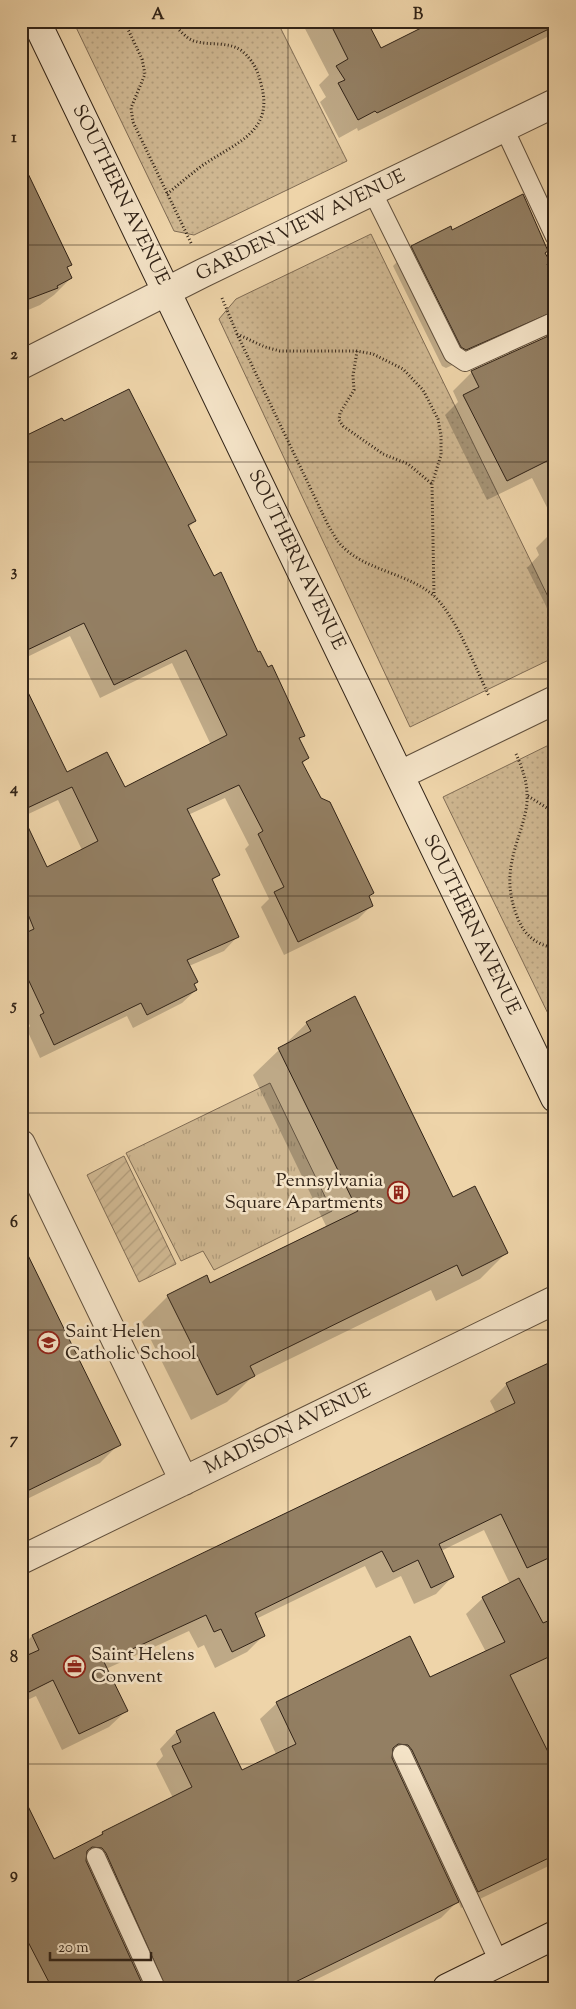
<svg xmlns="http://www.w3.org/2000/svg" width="576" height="2009" font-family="'Sorts Mill Goudy',serif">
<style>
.grass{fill:url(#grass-tufts);stroke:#806c54}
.park{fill:url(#park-dots);stroke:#806c54}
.garden{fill:url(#garden-furrows);stroke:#806c54}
.shadow{fill:#0003;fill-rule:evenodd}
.building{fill:#937f63;stroke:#312317}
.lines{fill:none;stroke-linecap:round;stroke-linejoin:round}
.lane-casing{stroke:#604f3c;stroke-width:20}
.street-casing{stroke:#604f3c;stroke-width:30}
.secondary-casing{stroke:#312317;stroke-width:30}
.path{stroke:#312317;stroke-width:3;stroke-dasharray:1 2.5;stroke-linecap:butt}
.lane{stroke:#f4e3c7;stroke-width:18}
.street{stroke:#f4e3c7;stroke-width:28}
.secondary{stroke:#f4e3c7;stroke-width:28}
.grid{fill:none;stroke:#312317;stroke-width:1;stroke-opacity:0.55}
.labels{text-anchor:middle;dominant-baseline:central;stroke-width:5;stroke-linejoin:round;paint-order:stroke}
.street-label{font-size:19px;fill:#312317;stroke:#f4e3c7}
.poi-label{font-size:19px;fill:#312317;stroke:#f4e3c7;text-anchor:start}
.neatline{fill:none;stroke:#312317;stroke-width:2}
.grid-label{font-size:16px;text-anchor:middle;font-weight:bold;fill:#312317}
</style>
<defs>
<pattern id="grass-tufts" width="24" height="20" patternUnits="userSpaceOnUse" patternTransform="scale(1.25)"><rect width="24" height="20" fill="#ceb690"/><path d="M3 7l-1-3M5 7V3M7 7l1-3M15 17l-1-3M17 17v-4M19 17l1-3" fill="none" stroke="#b19c7b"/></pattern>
<pattern id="park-dots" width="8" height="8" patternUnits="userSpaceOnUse" patternTransform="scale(1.25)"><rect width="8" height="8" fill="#ceb690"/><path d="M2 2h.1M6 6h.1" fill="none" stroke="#b19c7b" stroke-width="1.8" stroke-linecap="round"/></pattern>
<pattern id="garden-furrows" width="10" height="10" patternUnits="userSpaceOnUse" patternTransform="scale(1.25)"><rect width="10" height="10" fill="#ceb690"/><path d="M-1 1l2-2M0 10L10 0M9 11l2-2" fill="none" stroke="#b19c7b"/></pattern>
</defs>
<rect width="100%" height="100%" fill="#eed4a9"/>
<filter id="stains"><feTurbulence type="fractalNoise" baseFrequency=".004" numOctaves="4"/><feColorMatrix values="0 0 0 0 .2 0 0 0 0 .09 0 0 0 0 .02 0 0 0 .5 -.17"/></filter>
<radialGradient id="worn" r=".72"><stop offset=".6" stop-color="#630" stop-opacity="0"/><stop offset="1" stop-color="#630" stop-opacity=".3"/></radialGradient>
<path class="grass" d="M 270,1083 L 332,1211 L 214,1270 L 203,1251 L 181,1261 L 126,1153 Z"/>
<path class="park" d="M 73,21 L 277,21 L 347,161 L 194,235 L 174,231 Z
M 371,234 L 555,611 L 555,657 L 410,727 L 219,319 L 236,299 Z
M 555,742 L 555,1028 L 443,797 Z"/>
<path class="garden" d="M 124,1156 L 176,1264 L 139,1282 L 87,1175 Z"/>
<path class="shadow" d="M 301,21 L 365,21 L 380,50 L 555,21 L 555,33 L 358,131 L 357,128 L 339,138 L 320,102 L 326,97 L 319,85 L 329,75 Z
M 21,160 L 71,264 L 66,268 L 71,278 L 54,295 L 40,305 L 21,313 Z
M 452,231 L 544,253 L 549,263 L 546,266 L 555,287 L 555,523 L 532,478 L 487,500 L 445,415 L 458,402 L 453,391 L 472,372 L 546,337 L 541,331 L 530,330 L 446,368 L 442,366 L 393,266 L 412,247 Z
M 21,439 L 195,521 L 188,528 L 213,577 L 303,735 L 299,740 L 308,758 L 302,764 L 372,905 L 358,919 L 284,955 L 261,907 L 269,899 L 245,849 L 249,845 L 225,798 L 188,815 L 219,874 L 212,881 L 237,937 L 224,951 L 189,966 L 197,982 L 193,985 L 196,990 L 182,1003 L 133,1028 L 127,1016 L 40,1058 L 27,1030 L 30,1026 L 21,1007 L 21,681 L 66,774 L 125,789 L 211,745 L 172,663 L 100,698 L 70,636 L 21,660 ZM 58,800 L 82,850 L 47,868 L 22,817 Z
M 555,529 L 555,624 L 527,568 L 539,555 L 536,548 Z
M 307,1023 L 453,1199 L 506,1253 L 480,1279 L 436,1301 L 431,1290 L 251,1378 L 227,1402 L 191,1420 L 142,1322 L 168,1296 L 210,1285 L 327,1228 L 253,1075 Z
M 555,1361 L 555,1863 L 461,1908 L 458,1901 L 441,1918 L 299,1988 L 28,1988 L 21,1973 L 21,1796 L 53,1861 L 96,1839 L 102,1833 L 173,1798 L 156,1764 L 163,1756 L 160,1749 L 176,1732 L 214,1714 L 241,1771 L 276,1754 L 260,1719 L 277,1703 L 430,1679 L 486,1652 L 466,1614 L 483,1598 L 510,1584 L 484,1530 L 441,1551 L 452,1577 L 436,1594 L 414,1604 L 401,1576 L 376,1588 L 365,1566 L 256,1619 L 264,1635 L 247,1652 L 215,1668 L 204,1645 L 198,1648 L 189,1631 L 106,1669 L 126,1711 L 109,1727 L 62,1750 L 36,1696 L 21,1703 L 21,1647 L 32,1636 L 496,1413 L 490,1401 L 507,1384 Z
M 21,1403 L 119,1444 L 100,1463 L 21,1502 Z"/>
<path class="building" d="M 329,21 L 367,21 L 381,48 L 435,21 L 555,21 L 555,26 L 377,113 L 375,111 L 358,120 L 338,83 L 345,80 L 336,66 L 348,59 Z
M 21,159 L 72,265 L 67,267 L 72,278 L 57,286 L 58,288 L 21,302 Z
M 523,194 L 548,251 L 545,253 L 551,263 L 547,264 L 555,281 L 555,311 L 466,350 L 461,347 L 411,246 L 451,226 L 452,230 Z
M 555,333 L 555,457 L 507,481 L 463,395 L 479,387 L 471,371 Z
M 129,389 L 196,521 L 188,525 L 214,576 L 221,572 L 258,652 L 260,651 L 268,667 L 272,665 L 305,736 L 299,738 L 309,758 L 302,762 L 321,798 L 330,802 L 374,893 L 369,896 L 373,906 L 298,942 L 274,892 L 284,887 L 258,834 L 263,831 L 239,785 L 187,809 L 220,875 L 212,879 L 239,937 L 187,960 L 198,982 L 194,984 L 197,990 L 147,1015 L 141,1003 L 54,1045 L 40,1015 L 44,1013 L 21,964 L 21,935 L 34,929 L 21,897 L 21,812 L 47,867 L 98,841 L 72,787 L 21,811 L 21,678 L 67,772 L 107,752 L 125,787 L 227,735 L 186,650 L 114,685 L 84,623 L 21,653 L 21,438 L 62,418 L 64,421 Z
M 355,996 L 453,1197 L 475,1186 L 508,1253 L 462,1276 L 457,1265 L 362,1311 L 250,1366 L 255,1376 L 217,1395 L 167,1295 L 207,1275 L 210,1283 L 358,1211 L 278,1048 L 311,1031 L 306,1022 Z
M 21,1241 L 121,1445 L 21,1494 Z
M 555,1360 L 555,1555 L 527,1568 L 501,1514 L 439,1544 L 454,1577 L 431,1588 L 418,1560 L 393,1572 L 382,1551 L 255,1613 L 265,1636 L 232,1652 L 221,1629 L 214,1632 L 206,1615 L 104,1662 L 128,1711 L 79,1734 L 53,1680 L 21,1696 L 21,1658 L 39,1650 L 32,1635 L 515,1403 L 506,1383 Z
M 519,1578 L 543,1623 L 555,1618 L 555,1654 L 510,1675 L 555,1766 L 555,1855 L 478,1892 L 412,1750 L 408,1745 L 398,1744 L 393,1748 L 392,1758 L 459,1902 L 283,1988 L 166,1988 L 106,1853 L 102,1848 L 92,1847 L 87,1851 L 86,1861 L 144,1988 L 52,1988 L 26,1938 L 28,1937 L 21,1923 L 21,1792 L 54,1859 L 103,1834 L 102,1832 L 192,1787 L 172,1746 L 181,1742 L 176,1731 L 214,1712 L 242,1770 L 296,1744 L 276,1702 L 410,1636 L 430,1677 L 505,1642 L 482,1597 Z"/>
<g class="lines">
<defs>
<path id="lane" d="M 504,128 L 555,237
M 372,191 L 453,354 L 465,362 L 555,321
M 402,1754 L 499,1962
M 96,1857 L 156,1988"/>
<path id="street" d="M 21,365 L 203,273 L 555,103
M 400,775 L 555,700
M 21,1144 L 184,1481
M 21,1560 L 555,1300"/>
<path id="secondary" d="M 36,21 L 555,1098
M 447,1988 L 555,1935"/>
</defs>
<use href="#lane" class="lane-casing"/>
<use href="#street" class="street-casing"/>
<use href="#secondary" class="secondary-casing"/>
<path class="path" d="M 124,21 L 142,59 L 145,74 L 131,108 L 133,122 L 192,245
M 167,194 C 179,184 191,174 203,165 C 235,143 275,132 261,84 C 258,71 253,60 242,51 C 229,41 210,46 194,41 C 185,38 178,28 171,21
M 222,298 L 237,334 L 328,525 C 332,531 335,538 340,544 C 364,571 407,572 434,596 C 457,618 475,667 489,696
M 237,334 L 265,347 L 280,351 L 357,351 L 373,354 L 403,369 L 423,390 L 438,419 L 441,436 L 441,455 L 432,484 L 434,596
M 357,351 L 353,376 L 354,390 L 340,413 L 339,420 L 343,426 L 383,454 L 408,464 L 432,484
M 516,754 C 522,767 527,781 527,795 C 528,806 524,819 521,829 C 510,863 504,884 518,919 C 525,936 537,945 555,948
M 528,796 L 555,813"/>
<use href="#lane" class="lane"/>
<use href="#street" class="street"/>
<use href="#secondary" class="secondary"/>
</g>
<path class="grid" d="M 288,21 L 288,1988M 21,245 L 555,245M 21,462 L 555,462M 21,679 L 555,679M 21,896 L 555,896M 21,1113 L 555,1113M 21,1330 L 555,1330M 21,1547 L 555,1547M 21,1764 L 555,1764"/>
<defs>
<symbol id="building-ring" viewBox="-11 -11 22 22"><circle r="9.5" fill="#f4e3c7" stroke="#8f2418" stroke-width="1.5"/><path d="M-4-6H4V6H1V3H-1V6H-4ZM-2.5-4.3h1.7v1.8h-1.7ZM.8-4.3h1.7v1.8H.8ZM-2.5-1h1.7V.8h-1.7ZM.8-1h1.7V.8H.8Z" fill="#8f2418"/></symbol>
<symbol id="school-ring" viewBox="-11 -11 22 22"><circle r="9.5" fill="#f4e3c7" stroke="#8f2418" stroke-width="1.5"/><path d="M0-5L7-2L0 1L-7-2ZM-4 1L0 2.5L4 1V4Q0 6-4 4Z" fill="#8f2418"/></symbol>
<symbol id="office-ring" viewBox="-11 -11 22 22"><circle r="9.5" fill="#f4e3c7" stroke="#8f2418" stroke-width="1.5"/><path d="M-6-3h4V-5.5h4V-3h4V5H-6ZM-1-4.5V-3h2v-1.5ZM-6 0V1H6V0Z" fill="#8f2418"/></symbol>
</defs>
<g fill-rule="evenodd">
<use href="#building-ring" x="386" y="1180" width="25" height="25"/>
<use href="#school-ring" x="36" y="1330" width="25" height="25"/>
<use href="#office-ring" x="62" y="1654" width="25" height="25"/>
</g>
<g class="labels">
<g class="street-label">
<text transform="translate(120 195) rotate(64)">SOUTHERN AVENUE</text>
<text transform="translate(301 226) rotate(-26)">GARDEN VIEW AVENUE</text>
<text transform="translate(296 560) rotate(64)">SOUTHERN AVENUE</text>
<text transform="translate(471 925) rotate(64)">SOUTHERN AVENUE</text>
<text transform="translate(288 1430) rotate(-26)">MADISON AVENUE</text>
</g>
<g class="poi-label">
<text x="383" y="1181" text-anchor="end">Pennsylvania<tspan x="383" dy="22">Square Apartments</tspan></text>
<text x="65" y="1332">Saint Helen<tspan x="65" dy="22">Catholic School</tspan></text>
<text x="91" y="1655">Saint Helens<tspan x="91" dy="22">Convent</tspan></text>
</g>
</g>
<rect width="576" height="2009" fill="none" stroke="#eed4a9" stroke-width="55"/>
<path d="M50 1952v8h101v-8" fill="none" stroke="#312317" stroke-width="2.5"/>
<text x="58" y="1952" font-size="15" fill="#312317" stroke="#f4e3c7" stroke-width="4" paint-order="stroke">20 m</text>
<rect x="28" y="28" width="520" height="1954" class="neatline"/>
<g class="grid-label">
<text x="158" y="19">A</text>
<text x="418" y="19">B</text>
<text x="14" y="142">1</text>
<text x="14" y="359">2</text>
<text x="14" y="576">3</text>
<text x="14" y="793">4</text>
<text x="14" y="1010">5</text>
<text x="14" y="1227">6</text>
<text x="14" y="1444">7</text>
<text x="14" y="1662">8</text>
<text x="14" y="1879">9</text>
</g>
<rect width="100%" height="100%" filter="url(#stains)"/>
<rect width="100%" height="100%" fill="url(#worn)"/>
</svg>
